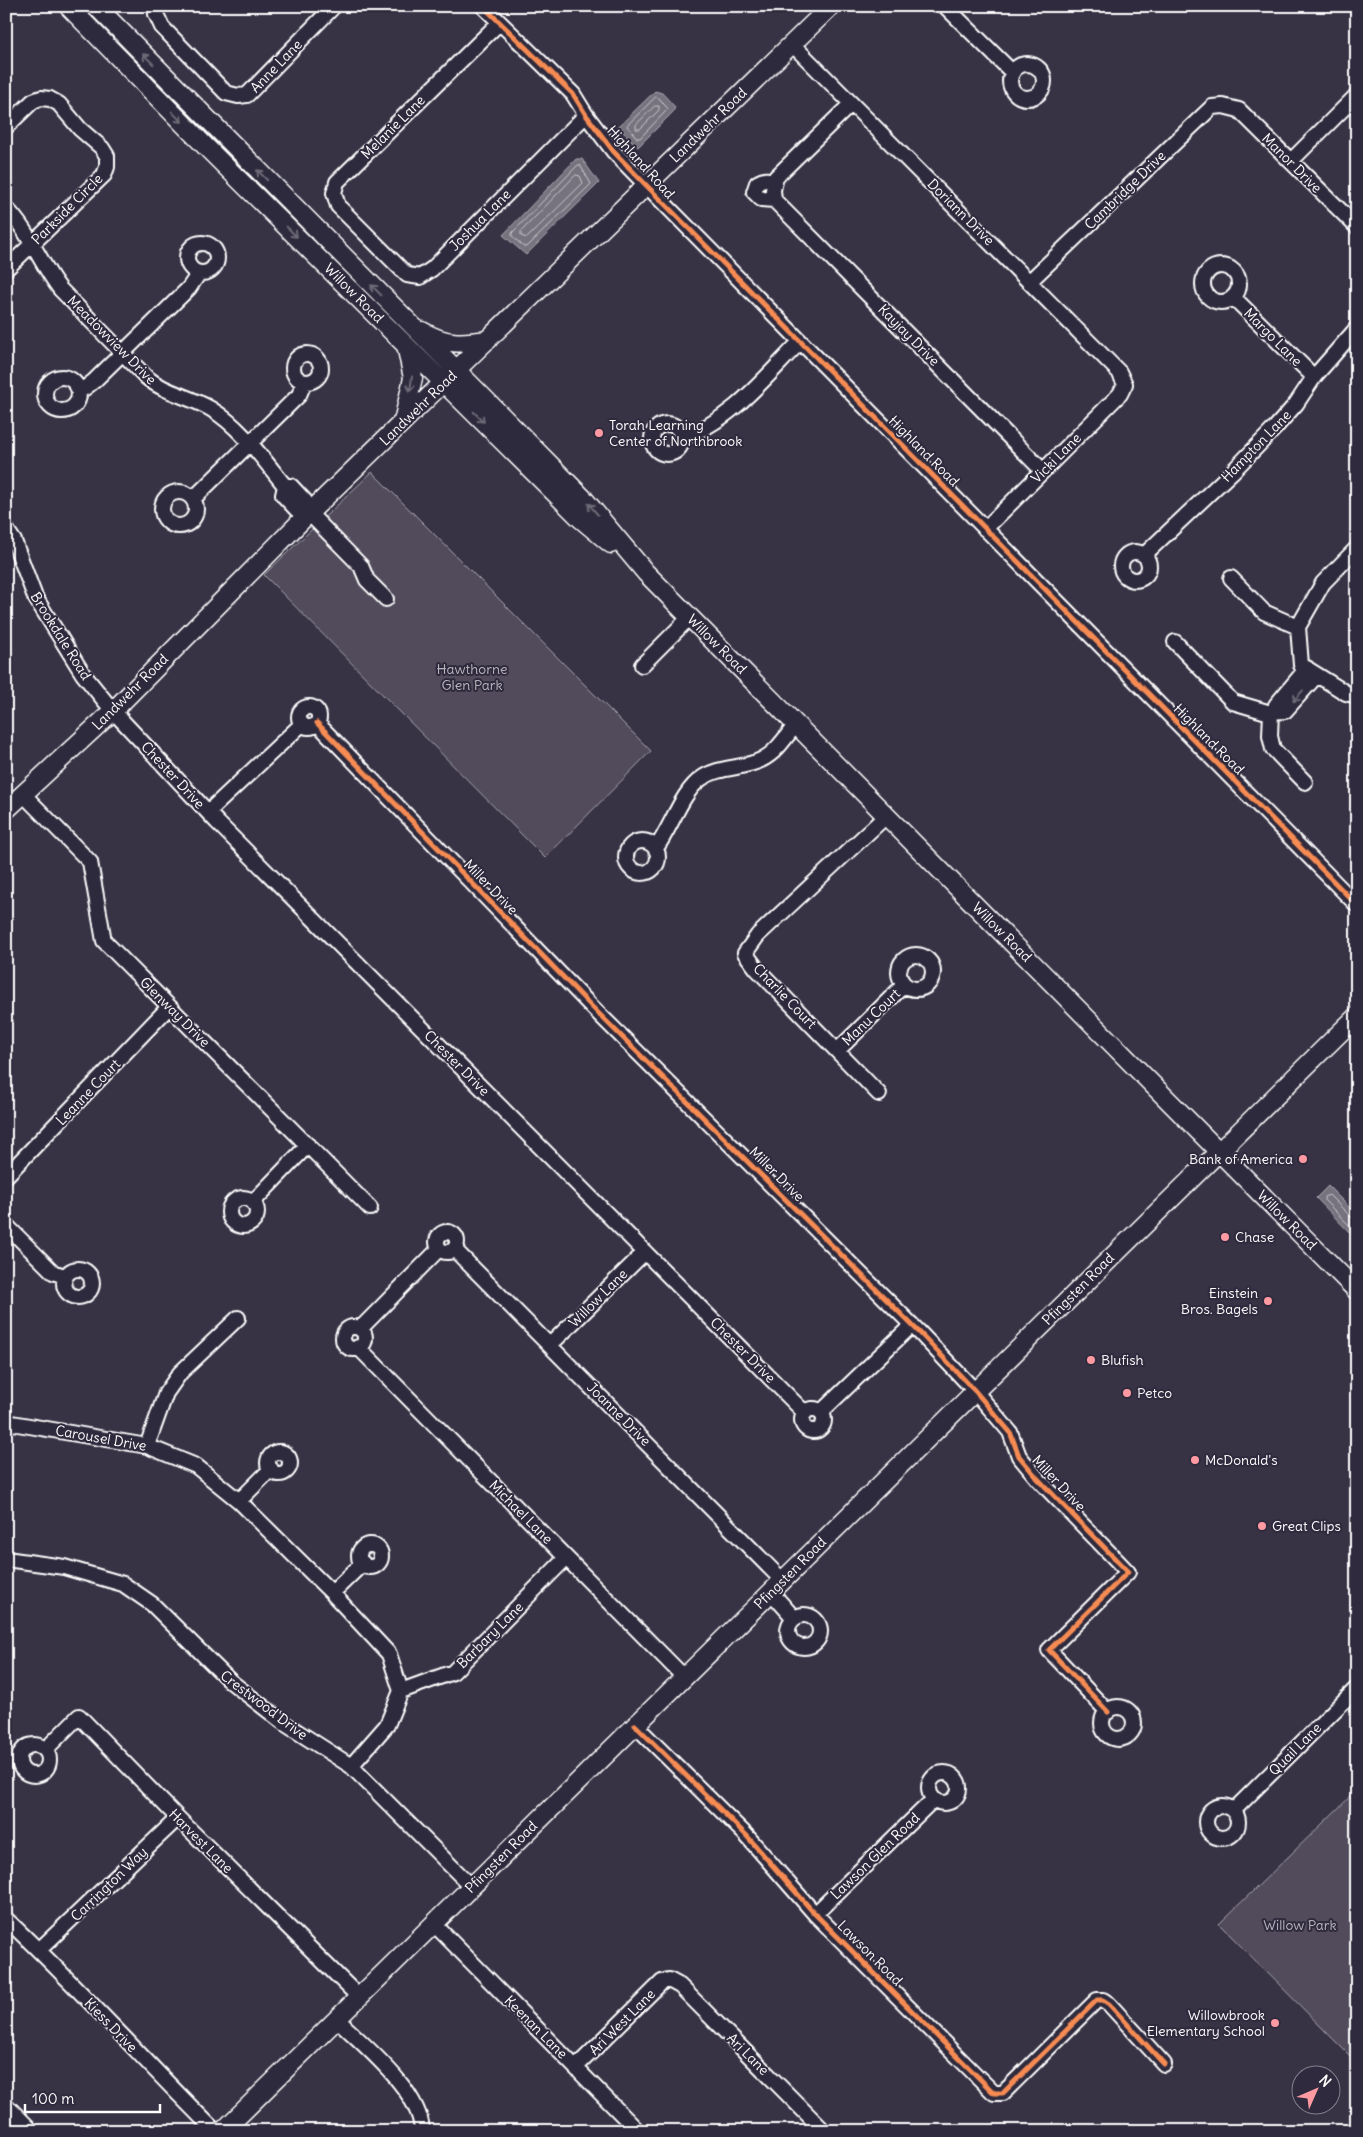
<svg xmlns="http://www.w3.org/2000/svg" width="1363" height="2137" font-family="Delius,sans-serif">
<style>
.green{fill:#514c5c;stroke:#a8a6ae}
.water{fill:#76737f;stroke:#adabb2}
.lines{fill:none;stroke-linecap:round;stroke-linejoin:round}
.shore{stroke:#c8c7cc;stroke-width:1}
.minor-casing{stroke:#fff;stroke-width:18}
.major-casing{stroke:#fff;stroke-width:21}
.minor{stroke:#2f2a3d;stroke-width:14}
.major{stroke:#2f2a3d;stroke-width:18}
.cycleway-casing{stroke:#2f2a3d;stroke-width:8}
.cycleway{stroke:#f68b52;stroke-width:5}
.oneway{stroke:#6d6a77}
.poi-dot{fill:#ff9aa2;stroke:#2f2a3d;stroke-width:2}
.labels{text-anchor:middle;dominant-baseline:central;stroke-width:4;stroke-linejoin:round;paint-order:stroke}
.street-label{font-size:14px;fill:#fff;stroke:#2f2a3d}
.poi-label{font-size:14px;fill:#fff;stroke:#2f2a3d;text-anchor:start}
.park-label{font-size:14px;fill:#b9b7be;stroke:#2f2a3d}
</style>
<rect width="100%" height="100%" fill="#373345"/>
<filter id="ink" filterUnits="userSpaceOnUse"><feTurbulence type="fractalNoise" baseFrequency=".02" numOctaves="2"/><feDisplacementMap in="SourceGraphic" scale="10" xChannelSelector="R" yChannelSelector="G"/><feConvolveMatrix kernelMatrix="1 2 1 2 8 2 1 2 1" color-interpolation-filters="sRGB"/></filter>
<g filter="url(#ink)">
<path class="green" d="M 372,472 L 651,751 L 545,858 L 264,575 Z
M 1357,1790 L 1357,2063 L 1219,1924 Z"/>
<path class="water" d="M 655,91 L 662,93 L 675,107 L 673,112 L 638,147 L 618,127 Z
M 576,159 L 582,159 L 599,183 L 526,255 L 503,235 Z
M 1328,1186 L 1357,1215 L 1357,1240 L 1316,1198 Z"/>
<g class="lines">
<path class="shore" d="M 656,97 L 659,98 L 668,109 L 640,138 L 637,138 L 627,126 Z
M 655,106 L 659,106 L 659,110 L 640,129 L 636,129 L 636,125 Z
M 580,165 L 591,184 L 528,246 L 524,247 L 512,236 L 512,233 L 577,166 Z
M 576,175 L 580,176 L 583,183 L 527,238 L 521,236 L 521,232 Z
M 1357,1218 L 1351,1217 L 1329,1195 L 1324,1197 L 1324,1200 L 1357,1233"/>
<defs>
<path id="minor" d="M 158,6 L 156,14 L 162,27 L 226,93 L 238,96 L 247,95 L 334,6
M 483,6 L 573,94 L 586,115 L 614,152 L 646,185 L 1357,905
M 945,6 L 1012,72
M 499,23 L 337,182 L 334,193 L 338,206 L 407,275 L 420,277 L 432,269 L 586,115
M 792,44 L 1119,372 L 1125,384 L 1120,394 L 985,529
M1010 81a17 17 0 1 1 34 0a17 17 0 1 1-34 0Z
M 851,104 L 776,177 L 773,190 L 774,200 L 1043,471
M 6,127 L 33,101 L 41,98 L 50,99 L 59,104 L 80,129 L 102,148 L 107,156 L 107,167 L 104,175 L 6,269
M 1291,161 L 1357,95
M 774,200 L 761,199 L 754,192 L 757,183 C 764,179 768,179 775,181
M 6,208 C 29,231 40,263 60,289 L 146,377 C 165,393 189,396 211,409 C 241,427 263,459 285,486
M187 258a15 15 0 1 1 30 0a15 15 0 1 1-30 0Z
M1203 284a18 18 0 1 1 36 0a18 18 0 1 1-36 0Z
M 1030,281 L 1212,107 L 1223,106 L 1239,110 L 1357,227
M 1233,297 L 1314,377
M293 368a14 14 0 1 1 28 0a14 14 0 1 1-28 0Z
M45 394a17 17 0 1 1 34 0a17 17 0 1 1-34 0Z
M 78,389 L 85,388 L 94,381 L 189,288 L 199,273
M652 439a15 15 0 1 1 30 0a15 15 0 1 1-30 0Z
M 682,437 C 730,423 766,376 800,342
M 285,486 L 283,495 L 297,510 L 304,508
M 285,486 L 291,486 L 305,501 L 304,508
M162 509a17 17 0 1 1 34 0a17 17 0 1 1-34 0Z
M 193,499 L 299,395 L 304,383
M 304,508 L 361,566 L 367,580 L 386,599
M 6,529 L 14,541 L 35,597 L 83,674 L 113,711 L 217,822 L 805,1413
M1121 566a14 14 0 1 1 28 0a14 14 0 1 1-28 0Z
M 1144,555 L 1232,472 L 1274,429 L 1296,404 L 1314,377 L 1357,328
M 1231,578 L 1264,612 L 1298,627
M 1298,627 L 1301,665 L 1346,693 L 1357,696
M 1298,627 L 1323,583 L 1357,548
M 1175,642 L 1233,702 L 1267,712 L 1285,711 L 1317,675
M 642,665 L 690,617
M299 717a10 10 0 1 1 20 0a10 10 0 1 1-20 0Z
M 1277,711 L 1276,705 L 1307,668
M 1271,712 L 1270,736 L 1273,749 L 1305,782
M 317,723 L 596,1011 L 920,1333 L 975,1391 L 1010,1432 L 1019,1456 L 1038,1479 L 1128,1572 L 1049,1650 L 1108,1712
M 23,794 L 90,862 L 104,941 L 370,1208
M 208,812 L 302,724
M626 857a16 16 0 1 1 32 0a16 16 0 1 1-32 0Z
M 656,848 C 671,828 682,791 702,778 C 719,766 743,769 761,760 C 776,753 786,737 796,724
M899 972a17 17 0 1 1 34 0a17 17 0 1 1-34 0Z
M 838,1050 L 904,985
M 879,1094 L 757,969 L 745,953 L 758,935 L 886,816
M 6,1176 L 169,1007
M229 1212a14 14 0 1 1 28 0a14 14 0 1 1-28 0Z
M 254,1201 L 308,1145
M 6,1225 L 53,1272 L 64,1276
M437 1242a10 10 0 1 1 20 0a10 10 0 1 1-20 0Z
M 454,1249 L 782,1580
M64 1283a14 14 0 1 1 28 0a14 14 0 1 1-28 0Z
M343 1338a11 11 0 1 1 22 0a11 11 0 1 1-22 0Z
M 360,1329 L 439,1249
M 550,1345 L 645,1252
M 358,1347 L 684,1677
M802 1420a11 11 0 1 1 22 0a11 11 0 1 1-22 0Z
M 821,1412 L 912,1325
M 6,1422 L 147,1446 L 196,1466 L 239,1501 L 332,1593 L 389,1654 L 401,1691 L 387,1725 L 351,1766
M 147,1446 L 166,1393 L 180,1373 L 238,1318
M268 1463a11 11 0 1 1 22 0a11 11 0 1 1-22 0Z
M 239,1501 L 271,1469
M359 1556a11 11 0 1 1 22 0a11 11 0 1 1-22 0Z
M 6,1559 L 64,1567 L 123,1584 L 152,1604 L 230,1681 L 284,1723 L 351,1766 L 471,1886
M 771,1592 L 794,1618
M 332,1593 L 363,1563
M788 1631a16 16 0 1 1 32 0a16 16 0 1 1-32 0Z
M 401,1691 L 453,1672 L 566,1558
M1102 1723a16 16 0 1 1 32 0a16 16 0 1 1-32 0Z
M 635,1725 L 746,1835 L 815,1914 L 994,2093 L 1003,2093 L 1097,2000 L 1103,2000 L 1109,2004 L 1164,2064
M19 1760a15 15 0 1 1 30 0a15 15 0 1 1-30 0Z
M 45,1750 L 79,1716 L 178,1818 L 359,1997
M929 1788a15 15 0 1 1 30 0a15 15 0 1 1-30 0Z
M1206 1822a16 16 0 1 1 32 0a16 16 0 1 1-32 0Z
M 1233,1811 L 1357,1688
M 815,1914 L 934,1799
M 6,1919 C 79,1987 144,2061 215,2131
M 433,1923 L 638,2131
M 39,1950 L 178,1818
M 337,2019 C 364,2046 421,2091 422,2131
M 576,2067 L 662,1982 L 669,1980 L 680,1986 L 824,2131
M 6,2105 L 32,2131
M 9,2131 L 20,2119"/>
<path id="major" d="M 68,6 L 209,150 L 581,519 L 611,544
M 96,6 L 584,499 L 646,573 L 1357,1291
M 422,331 C 446,345 461,344 488,340
M 403,422 L 413,378 L 406,345
M 6,810 L 113,711 L 309,513 L 831,6
M 223,2131 L 1357,1016"/>
</defs>
<use href="#minor" class="minor-casing"/>
<use href="#major" class="major-casing"/>
<use href="#minor" class="minor"/>
<use href="#major" class="major"/>
<defs>
<path id="cycleway" d="M 483,6 L 573,94 L 586,115 L 614,152 L 646,185 L 1357,905
M 317,723 L 596,1011 L 920,1333 L 975,1391 L 1010,1432 L 1019,1456 L 1038,1479 L 1128,1572 L 1049,1650 L 1108,1712
M 635,1725 L 746,1835 L 815,1914 L 994,2093 L 1003,2093 L 1097,2000 L 1103,2000 L 1109,2004 L 1164,2064"/>
</defs>
<use href="#cycleway" class="cycleway-casing"/>
<use href="#cycleway" class="cycleway"/>
</g>
<defs><path id="oneway-shaft" d="M-6 0H5M1.5-3L5.5 0L1.5 3" fill="none" stroke-width="1.6" stroke-linecap="round" stroke-linejoin="round" transform="scale(1.25)"/></defs>
<g class="oneway">
<use href="#oneway-shaft" transform="translate(148 59) rotate(-135)"/>
<use href="#oneway-shaft" transform="translate(177 117) rotate(46)"/>
<use href="#oneway-shaft" transform="translate(262 175) rotate(-135)"/>
<use href="#oneway-shaft" transform="translate(292 232) rotate(45)"/>
<use href="#oneway-shaft" transform="translate(376 290) rotate(-135)"/>
<use href="#oneway-shaft" transform="translate(411 384) rotate(98)"/>
<use href="#oneway-shaft" transform="translate(479 417) rotate(45)"/>
<use href="#oneway-shaft" transform="translate(593 509) rotate(-130)"/>
<use href="#oneway-shaft" transform="translate(1298 696) rotate(131)"/>
</g>
</g>
<g class="poi-dot">
<circle cx="599" cy="433" r="5"/>
<circle cx="1303" cy="1159" r="5"/>
<circle cx="1225" cy="1237" r="5"/>
<circle cx="1268" cy="1301" r="5"/>
<circle cx="1091" cy="1360" r="5"/>
<circle cx="1127" cy="1393" r="5"/>
<circle cx="1195" cy="1460" r="5"/>
<circle cx="1262" cy="1526" r="5"/>
<circle cx="1275" cy="2023" r="5"/>
</g>
<g class="labels">
<g class="street-label">
<text transform="translate(276 66) rotate(-46)">Anne Lane</text>
<text transform="translate(708 125) rotate(-44)">Landwehr Road</text>
<text transform="translate(393 127) rotate(-45)">Melanie Lane</text>
<text transform="translate(641 162) rotate(48)">Highland Road</text>
<text transform="translate(1292 163) rotate(45)">Manor Drive</text>
<text transform="translate(1125 190) rotate(-44)">Cambridge Drive</text>
<text transform="translate(67 209) rotate(-45)">Parkside Circle</text>
<text transform="translate(961 212) rotate(45)">Doriann Drive</text>
<text transform="translate(480 220) rotate(-45)">Joshua Lane</text>
<text transform="translate(354 293) rotate(45)">Willow Road</text>
<text transform="translate(909 335) rotate(45)">Kayjay Drive</text>
<text transform="translate(1273 337) rotate(45)">Margo Lane</text>
<text transform="translate(112 340) rotate(45)">Meadowview Drive</text>
<text transform="translate(418 408) rotate(-44)">Landwehr Road</text>
<text transform="translate(1256 446) rotate(-46)">Hampton Lane</text>
<text transform="translate(924 451) rotate(45)">Highland Road</text>
<text transform="translate(1056 458) rotate(-45)">Vicki Lane</text>
<text transform="translate(61 636) rotate(58)">Brookdale Road</text>
<text transform="translate(717 644) rotate(45)">Willow Road</text>
<text transform="translate(130 692) rotate(-45)">Landwehr Road</text>
<text transform="translate(1209 739) rotate(45)">Highland Road</text>
<text transform="translate(173 775) rotate(47)">Chester Drive</text>
<text transform="translate(491 887) rotate(46)">Miller Drive</text>
<text transform="translate(1002 932) rotate(45)">Willow Road</text>
<text transform="translate(785 996) rotate(46)">Charlie Court</text>
<text transform="translate(175 1012) rotate(45)">Glenway Drive</text>
<text transform="translate(871 1017) rotate(-44)">Manu Court</text>
<text transform="translate(457 1063) rotate(45)">Chester Drive</text>
<text transform="translate(88 1092) rotate(-46)">Leanne Court</text>
<text transform="translate(777 1174) rotate(45)">Miller Drive</text>
<text transform="translate(1287 1220) rotate(45)">Willow Road</text>
<text transform="translate(1078 1289) rotate(-45)">Pfingsten Road</text>
<text transform="translate(598 1298) rotate(-45)">Willow Lane</text>
<text transform="translate(743 1350) rotate(45)">Chester Drive</text>
<text transform="translate(619 1414) rotate(45)">Joanne Drive</text>
<text transform="translate(101 1438) rotate(10)">Carousel Drive</text>
<text transform="translate(1059 1483) rotate(47)">Miller Drive</text>
<text transform="translate(521 1512) rotate(45)">Michael Lane</text>
<text transform="translate(790 1573) rotate(-45)">Pfingsten Road</text>
<text transform="translate(490 1635) rotate(-45)">Barbary Lane</text>
<text transform="translate(264 1705) rotate(37)">Crestwood Drive</text>
<text transform="translate(1295 1749) rotate(-45)">Quail Lane</text>
<text transform="translate(201 1841) rotate(45)">Harvest Lane</text>
<text transform="translate(875 1856) rotate(-44)">Lawson Glen Road</text>
<text transform="translate(501 1857) rotate(-45)">Pfingsten Road</text>
<text transform="translate(109 1884) rotate(-44)">Carrington Way</text>
<text transform="translate(870 1953) rotate(45)">Lawson Road</text>
<text transform="translate(622 2022) rotate(-45)">Ari West Lane</text>
<text transform="translate(111 2025) rotate(46)">Kiess Drive</text>
<text transform="translate(536 2027) rotate(45)">Keenan Lane</text>
<text transform="translate(748 2054) rotate(45)">Ari Lane</text>
</g>
<g class="poi-label">
<text x="609" y="425">Torah Learning<tspan x="609" dy="16">Center of Northbrook</tspan></text>
<text x="1293" y="1159" text-anchor="end">Bank of America</text>
<text x="1235" y="1237">Chase</text>
<text x="1258" y="1293" text-anchor="end">Einstein<tspan x="1258" dy="16">Bros. Bagels</tspan></text>
<text x="1101" y="1360">Blufish</text>
<text x="1137" y="1393">Petco</text>
<text x="1205" y="1460">McDonald's</text>
<text x="1272" y="1526">Great Clips</text>
<text x="1265" y="2015" text-anchor="end">Willowbrook<tspan x="1265" dy="16">Elementary School</tspan></text>
</g>
<g class="park-label">
<text x="472" y="669">Hawthorne<tspan x="472" dy="16">Glen Park</tspan></text>
<text x="1300" y="1925">Willow Park</text>
</g>
</g>
<rect width="1363" height="2137" fill="none" stroke="#2f2a3d" stroke-width="25"/>
<rect x="12" y="12" width="1338" height="2112" fill="none" stroke="#fff" stroke-width="2" filter="url(#ink)"/>
<g transform="translate(1316 2090) rotate(45)"><circle r="24" fill="#2f2a3d" stroke="#827f8b"/>
<path d="M0-4L9 19L0 12L-9 19Z" fill="#ff9aa2"/>
<text y="-8" font-size="14" font-weight="bold" text-anchor="middle" fill="#ffffff">N</text>
</g>
<path d="M25 2104v8h135v-8" fill="none" stroke="#ffffff" stroke-width="2.5"/>
<text x="32" y="2104" font-size="15" fill="#ffffff" stroke="#2f2a3d" stroke-width="4" paint-order="stroke">100 m</text>
</svg>
